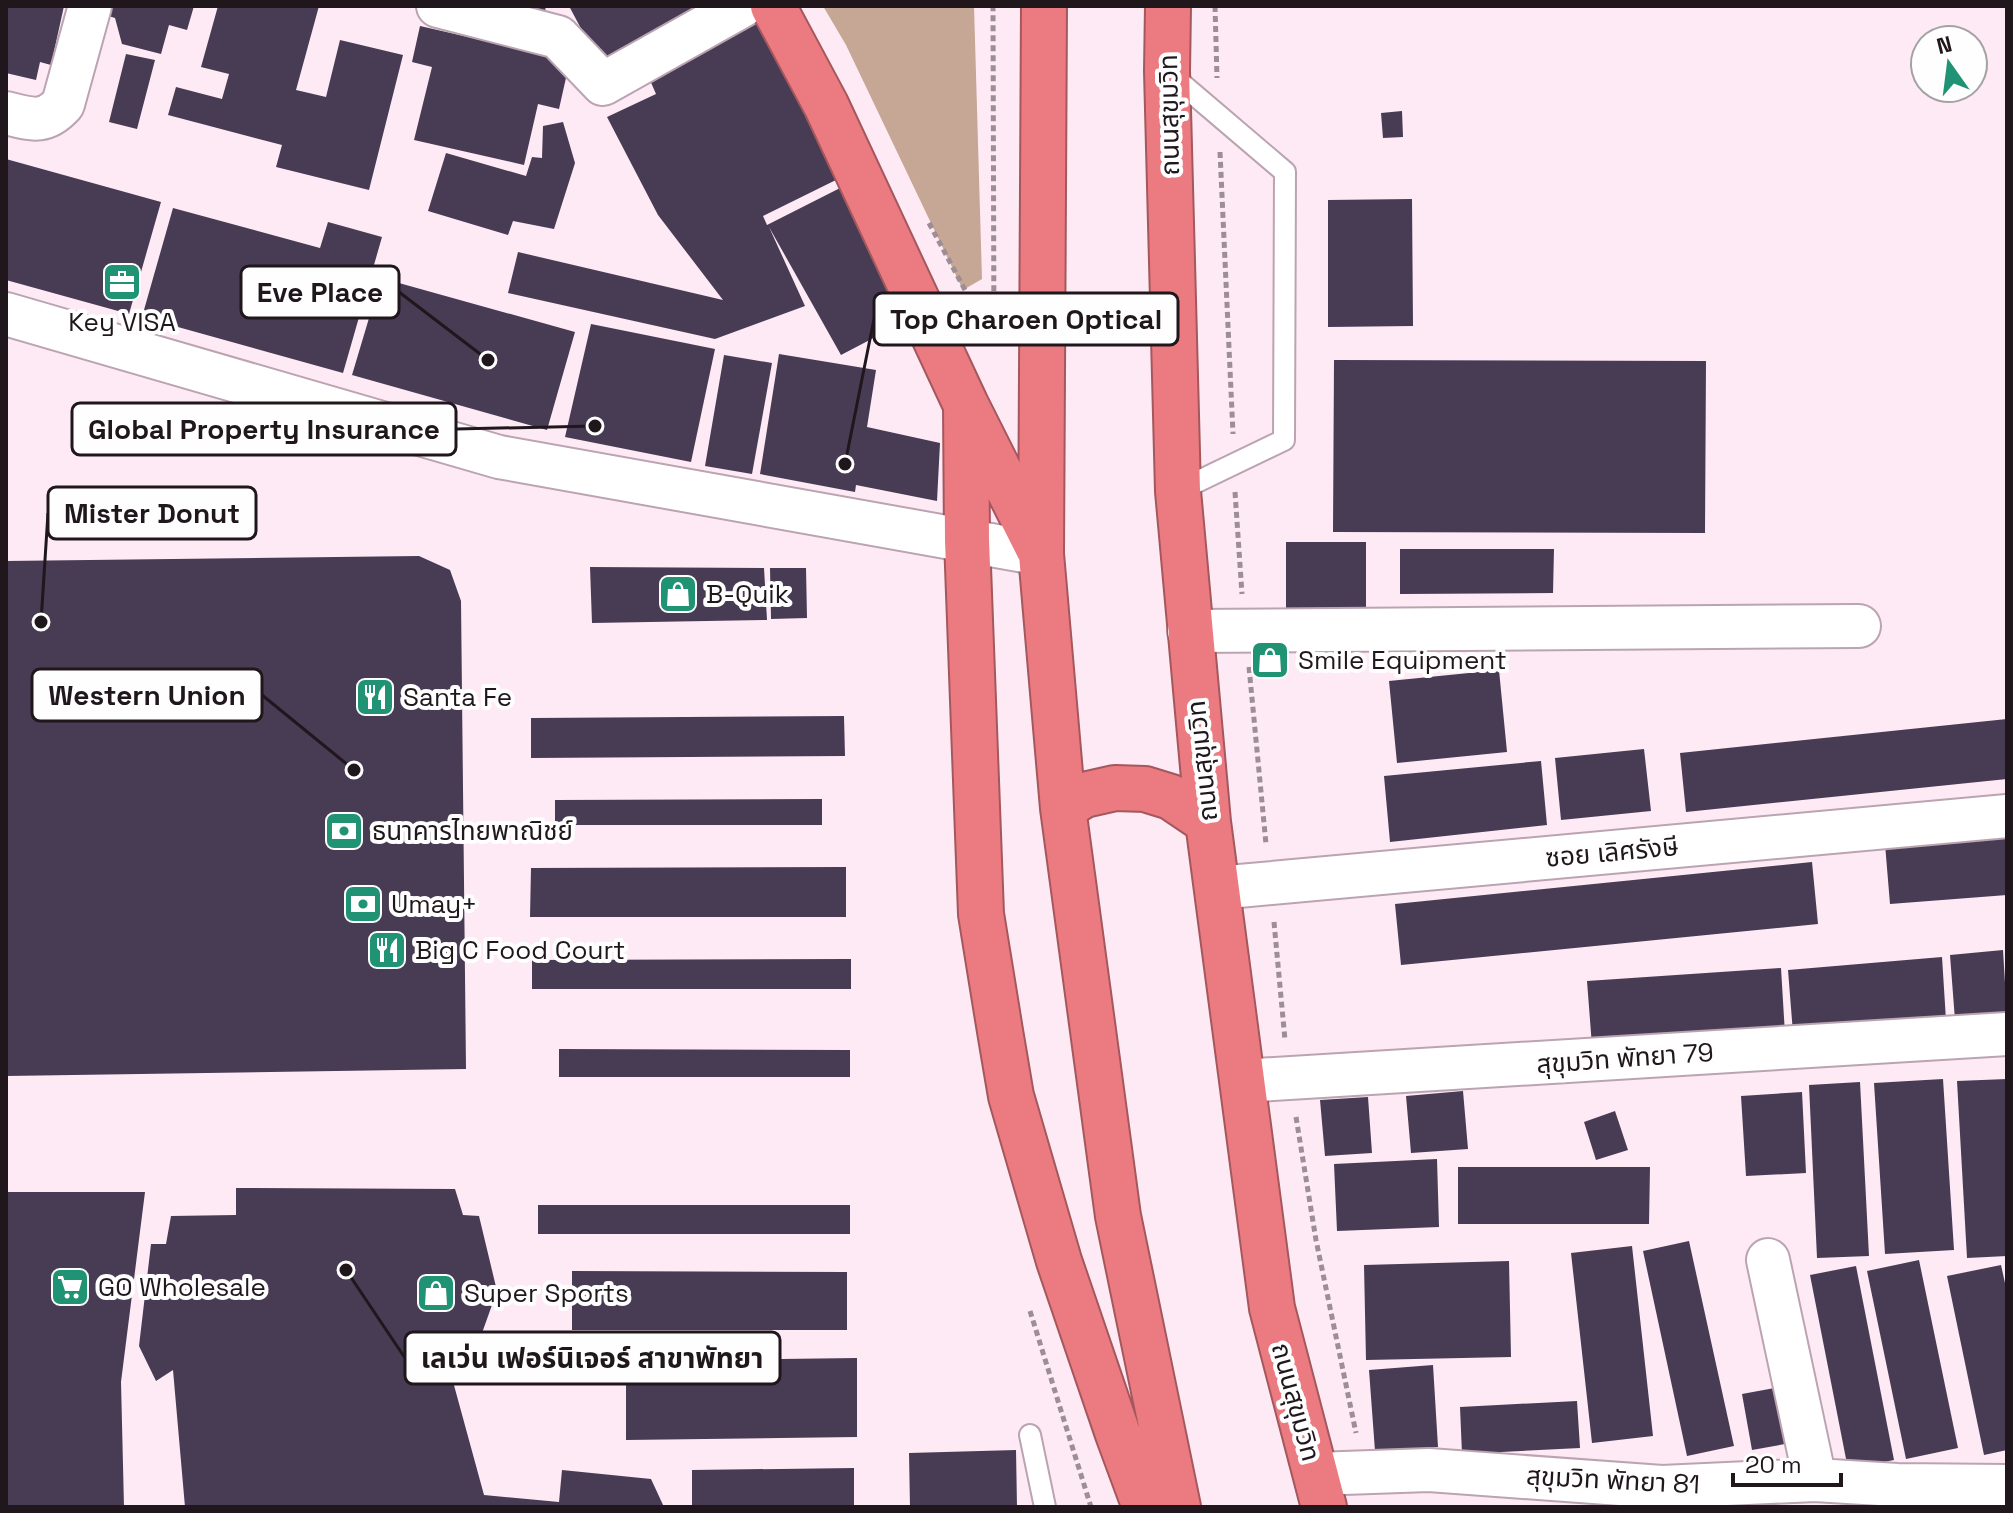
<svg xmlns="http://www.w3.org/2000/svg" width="2013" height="1513" font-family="'Space Grotesk','Noto Sans Thai',sans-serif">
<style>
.forest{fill:#c6a694}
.building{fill:#483b54}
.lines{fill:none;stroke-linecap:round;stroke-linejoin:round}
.lane-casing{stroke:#bba4b1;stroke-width:24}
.street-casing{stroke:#bba4b1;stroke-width:46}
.highway-casing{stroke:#a4585e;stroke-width:48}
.path{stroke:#9c8d96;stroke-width:5;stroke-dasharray:6 4;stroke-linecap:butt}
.lane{stroke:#fff;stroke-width:20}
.street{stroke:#fff;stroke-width:42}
.highway{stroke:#eb7b81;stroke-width:44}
.labels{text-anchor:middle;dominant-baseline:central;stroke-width:8;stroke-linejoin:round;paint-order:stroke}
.street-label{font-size:26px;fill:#1f171c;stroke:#fefefe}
.poi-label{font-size:26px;fill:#1f171c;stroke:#fefefe;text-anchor:start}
.leader{fill:none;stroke:#1f171c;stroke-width:3}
.callout-dot{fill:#1f171c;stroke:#fefefe;stroke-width:3}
.callout{fill:#fefefe;stroke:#1f171c;stroke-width:3}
.callout-label{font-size:28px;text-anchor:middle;font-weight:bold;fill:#1f171c}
</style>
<rect width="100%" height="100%" fill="#feeaf5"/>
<path class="forest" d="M 823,6 L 974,6 L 982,279 L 963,290 L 846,45 Z"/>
<path class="building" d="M 6,6 L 64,6 L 51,65 L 40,62 L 36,80 L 6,73 Z
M 104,6 L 194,6 L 187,30 L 169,25 L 161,54 L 122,44 L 115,18 L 102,14 Z
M 218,6 L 319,6 L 296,90 L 326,97 L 340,40 L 403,55 L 369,190 L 276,167 L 282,145 L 168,115 L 176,87 L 222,99 L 229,74 L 201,67 Z
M 506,6 L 546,6 L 544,16 Z
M 569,6 L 708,6 L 602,68 Z
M 758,11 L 842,177 L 763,216 L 767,225 L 848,184 L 906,321 L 841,355 L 769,227 L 805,306 L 715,339 L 508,293 L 518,252 L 723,300 L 658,215 L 607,117 L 656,94 L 646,71 Z
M 420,26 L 570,60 L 559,109 L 538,104 L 524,165 L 414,140 L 432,67 L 412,62 Z
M 126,54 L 155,60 L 137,129 L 109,122 Z
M 1402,111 L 1403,137 L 1383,138 L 1381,113 Z
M 563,122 L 575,163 L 554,229 L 513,221 L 508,235 L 428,211 L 446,153 L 526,176 L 532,157 L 542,158 L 543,126 Z
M 6,159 L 161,202 L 129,314 L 6,280 Z
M 1412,199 L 1413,326 L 1328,327 L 1328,200 Z
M 173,208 L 320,248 L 328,222 L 382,237 L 343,373 L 142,317 Z
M 381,278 L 575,332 L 547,430 L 352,375 Z
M 591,324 L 715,349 L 691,462 L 565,437 Z
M 779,354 L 876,370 L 867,427 L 940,443 L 937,501 L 856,485 L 855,492 L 760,474 Z
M 724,355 L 772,363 L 752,474 L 705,466 Z
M 1334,360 L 1706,361 L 1705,533 L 1333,532 Z
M 1286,542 L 1366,542 L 1366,611 L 1286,611 Z
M 1400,549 L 1554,549 L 1553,593 L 1400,594 Z
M 419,556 L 450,570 L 461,601 L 466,1069 L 6,1076 L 6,561 Z
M 590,567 L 764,568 L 767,620 L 592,623 Z
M 770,568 L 806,568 L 807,618 L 771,619 Z
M 1499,670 L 1507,752 L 1397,763 L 1389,681 Z
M 844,716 L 845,756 L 531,758 L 531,718 Z
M 2007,719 L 2007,779 L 1686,812 L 1680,753 Z
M 1644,749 L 1651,811 L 1561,820 L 1555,758 Z
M 1541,761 L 1547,825 L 1390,842 L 1384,776 Z
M 822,799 L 822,825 L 555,825 L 555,800 Z
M 2007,834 L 2007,895 L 1890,904 L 1885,844 Z
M 1812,862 L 1818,924 L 1401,965 L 1395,904 Z
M 846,867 L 846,917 L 530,917 L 531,868 Z
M 2003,950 L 2007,1015 L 1955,1020 L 1950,955 Z
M 1942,957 L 1946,1020 L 1793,1033 L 1788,970 Z
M 851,959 L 851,989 L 532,989 L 532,960 Z
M 1781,968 L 1785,1034 L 1592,1046 L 1587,981 Z
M 559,1049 L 850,1050 L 850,1077 L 559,1077 Z
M 1943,1079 L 1954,1250 L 1885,1254 L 1874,1083 Z
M 2007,1079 L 2007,1256 L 1967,1258 L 1957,1081 Z
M 1860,1082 L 1869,1256 L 1817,1258 L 1809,1085 Z
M 1463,1091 L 1468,1149 L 1411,1153 L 1406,1096 Z
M 1802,1092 L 1806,1173 L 1746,1176 L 1741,1096 Z
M 1368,1097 L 1372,1153 L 1325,1156 L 1320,1100 Z
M 1615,1111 L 1628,1150 L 1596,1160 L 1584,1122 Z
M 1437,1159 L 1439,1227 L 1337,1231 L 1334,1164 Z
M 1458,1167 L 1650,1167 L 1649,1224 L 1458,1224 Z
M 236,1188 L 455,1189 L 463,1215 L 479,1216 L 497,1291 L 477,1347 L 446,1356 L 484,1495 L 559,1502 L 562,1470 L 651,1479 L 664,1507 L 185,1507 L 173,1370 L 156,1381 L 139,1346 L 151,1244 L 166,1244 L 171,1216 L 236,1215 Z
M 6,1192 L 145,1192 L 121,1382 L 124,1507 L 6,1507 Z
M 538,1205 L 850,1205 L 850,1234 L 538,1234 Z
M 1689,1241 L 1734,1446 L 1687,1456 L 1643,1251 Z
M 1632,1246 L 1653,1436 L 1592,1443 L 1571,1253 Z
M 1919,1260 L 1958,1448 L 1906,1459 L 1867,1271 Z
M 1509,1261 L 1511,1357 L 1366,1360 L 1364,1265 Z
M 2001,1265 L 2007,1292 L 2007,1450 L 1984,1455 L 1947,1276 Z
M 1856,1266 L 1894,1460 L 1848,1469 L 1810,1275 Z
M 572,1271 L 847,1272 L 847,1330 L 572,1330 Z
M 857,1358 L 857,1437 L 626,1440 L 626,1361 Z
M 1433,1365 L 1438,1447 L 1375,1451 L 1369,1370 Z
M 1786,1386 L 1796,1442 L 1752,1450 L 1742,1394 Z
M 1577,1401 L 1580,1448 L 1462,1454 L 1460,1407 Z
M 1016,1450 L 1017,1507 L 910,1507 L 909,1453 Z
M 854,1468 L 854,1507 L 692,1507 L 692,1470 Z"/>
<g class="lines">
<defs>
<path id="lane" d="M 1170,74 L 1285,172 L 1284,440 L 1178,491
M 1030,1435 L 1045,1507"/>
<path id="street" d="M 438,6 L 558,37 L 603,84 L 742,6
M 6,113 C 31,119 44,125 63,104 L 90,6
M 6,314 L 499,457 L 1041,554
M 1189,631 L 1859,626
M 1217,888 L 2007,816
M 1242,1081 L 2007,1034
M 1768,1260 L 1815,1480
M 1315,1474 L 1429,1470 L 1662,1487 L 1815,1480 L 1897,1485 L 2007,1486"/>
<path id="highway" d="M 773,6 L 826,105 L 966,405 L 1038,548
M 1044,6 L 1041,554 L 1063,808 L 1118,1216 L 1178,1507
M 1168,6 L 1167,71 L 1178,491 L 1208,822 L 1272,1308 L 1324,1507
M 966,405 L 967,540 L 981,914 L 1000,1031 L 1011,1096 L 1059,1261 L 1118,1434 L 1145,1507
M 1063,808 L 1084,795 L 1115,788 L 1145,789 L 1171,797 L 1208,822"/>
</defs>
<use href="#lane" class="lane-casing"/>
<use href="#street" class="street-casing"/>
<use href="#highway" class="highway-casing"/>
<path class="path" d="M 1215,6 L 1217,78
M 1220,152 L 1233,434
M 929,223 L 994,344 L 993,6
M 1235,492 L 1242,594
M 1249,667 L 1266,844
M 1274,922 L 1285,1040
M 1296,1117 L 1316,1240 L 1356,1433
M 1030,1311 L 1091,1507"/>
<use href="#lane" class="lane"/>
<use href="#street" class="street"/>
<use href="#highway" class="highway"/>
</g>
<defs>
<symbol id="office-square" viewBox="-11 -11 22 22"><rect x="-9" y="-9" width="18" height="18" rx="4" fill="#219375" stroke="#fefefe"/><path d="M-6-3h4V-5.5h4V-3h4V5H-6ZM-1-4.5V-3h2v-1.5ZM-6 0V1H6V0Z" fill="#fff"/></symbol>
<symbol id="shop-square" viewBox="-11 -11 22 22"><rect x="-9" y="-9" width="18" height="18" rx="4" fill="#219375" stroke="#fefefe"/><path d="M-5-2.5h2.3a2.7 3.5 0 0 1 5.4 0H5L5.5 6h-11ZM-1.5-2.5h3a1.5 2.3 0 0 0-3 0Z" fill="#fff"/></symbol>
<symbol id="restaurant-square" viewBox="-11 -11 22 22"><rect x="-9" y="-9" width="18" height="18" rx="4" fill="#219375" stroke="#fefefe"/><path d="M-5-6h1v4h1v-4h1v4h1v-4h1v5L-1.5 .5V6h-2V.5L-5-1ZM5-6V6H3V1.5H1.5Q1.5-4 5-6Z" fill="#fff"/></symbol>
<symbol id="bank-square" viewBox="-11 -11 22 22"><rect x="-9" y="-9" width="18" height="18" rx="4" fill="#219375" stroke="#fefefe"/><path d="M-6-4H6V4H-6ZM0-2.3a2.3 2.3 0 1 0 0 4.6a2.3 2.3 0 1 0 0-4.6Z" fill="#fff"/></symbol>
<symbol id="supermarket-square" viewBox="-11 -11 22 22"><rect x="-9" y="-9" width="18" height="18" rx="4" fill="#219375" stroke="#fefefe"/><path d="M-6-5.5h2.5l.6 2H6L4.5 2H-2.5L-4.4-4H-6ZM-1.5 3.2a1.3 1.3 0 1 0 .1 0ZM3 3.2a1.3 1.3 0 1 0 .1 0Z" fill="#fff"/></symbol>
</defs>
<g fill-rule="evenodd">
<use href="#office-square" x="100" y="260" width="44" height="44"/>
<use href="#shop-square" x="656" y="572" width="44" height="44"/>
<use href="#shop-square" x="1248" y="638" width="44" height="44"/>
<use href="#restaurant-square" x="353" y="675" width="44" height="44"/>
<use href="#bank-square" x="322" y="809" width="44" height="44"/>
<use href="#bank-square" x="341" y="882" width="44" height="44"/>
<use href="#restaurant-square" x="365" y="928" width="44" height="44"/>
<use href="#supermarket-square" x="48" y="1265" width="44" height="44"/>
<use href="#shop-square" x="414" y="1271" width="44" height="44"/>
</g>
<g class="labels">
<g class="street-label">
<text transform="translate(1169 115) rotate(-91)">ถนนสุขุมวิท</text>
<text transform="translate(1202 761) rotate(-96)">ถนนสุขุมวิท</text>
<text transform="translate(1612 852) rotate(-5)">ซอย เลิศรังษี</text>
<text transform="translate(1625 1058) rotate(-4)">สุขุมวิท พัทยา 79</text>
<text transform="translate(1296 1402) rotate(75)">ถนนสุขุมวิท</text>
<text transform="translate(1613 1480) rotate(3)">สุขุมวิท พัทยา 81</text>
</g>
<g class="poi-label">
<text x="122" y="322" text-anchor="middle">Key VISA</text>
<text x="706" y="594">B-Quik</text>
<text x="1298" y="660">Smile Equipment</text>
<text x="403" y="697">Santa Fe</text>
<text x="372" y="831">ธนาคารไทยพาณิชย์</text>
<text x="391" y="904">Umay+</text>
<text x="415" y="950">Big C Food Court</text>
<text x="98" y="1287">GO Wholesale</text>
<text x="464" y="1293">Super Sports</text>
</g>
</g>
<path class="leader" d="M488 360L399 292M845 464L874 319M595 426L456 429M41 622L48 513M354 770L262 695M346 1270L405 1358"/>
<g class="callout-dot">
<circle cx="488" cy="360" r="8"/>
<circle cx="845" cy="464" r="8"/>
<circle cx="595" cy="426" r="8"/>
<circle cx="41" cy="622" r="8"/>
<circle cx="354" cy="770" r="8"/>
<circle cx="346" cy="1270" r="8"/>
</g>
<g class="callout">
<rect x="241" y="266" width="158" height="52" rx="8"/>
<rect x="874" y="293" width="304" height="52" rx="8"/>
<rect x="72" y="403" width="384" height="52" rx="8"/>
<rect x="48" y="487" width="208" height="52" rx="8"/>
<rect x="32" y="669" width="230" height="52" rx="8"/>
<rect x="405" y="1332" width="375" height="52" rx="8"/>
</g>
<g class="callout-label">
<text x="320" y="302">Eve Place</text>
<text x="1026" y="329">Top Charoen Optical</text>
<text x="264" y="439">Global Property Insurance</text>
<text x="152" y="523">Mister Donut</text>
<text x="147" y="705">Western Union</text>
<text x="592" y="1368">เลเว่น เฟอร์นิเจอร์ สาขาพัทยา</text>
</g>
<rect width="2013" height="1513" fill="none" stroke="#1f171c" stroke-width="16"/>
<g transform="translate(1949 64) rotate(346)"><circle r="38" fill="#fefefe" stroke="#a5a2a4" stroke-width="2"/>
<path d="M0-6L14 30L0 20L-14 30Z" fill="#219375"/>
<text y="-12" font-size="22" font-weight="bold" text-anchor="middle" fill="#1f171c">N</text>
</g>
<path d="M1733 1473v12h108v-12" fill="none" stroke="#1f171c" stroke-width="4"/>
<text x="1745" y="1473" font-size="24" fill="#1f171c" stroke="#fefefe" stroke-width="6" paint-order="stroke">20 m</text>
</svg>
